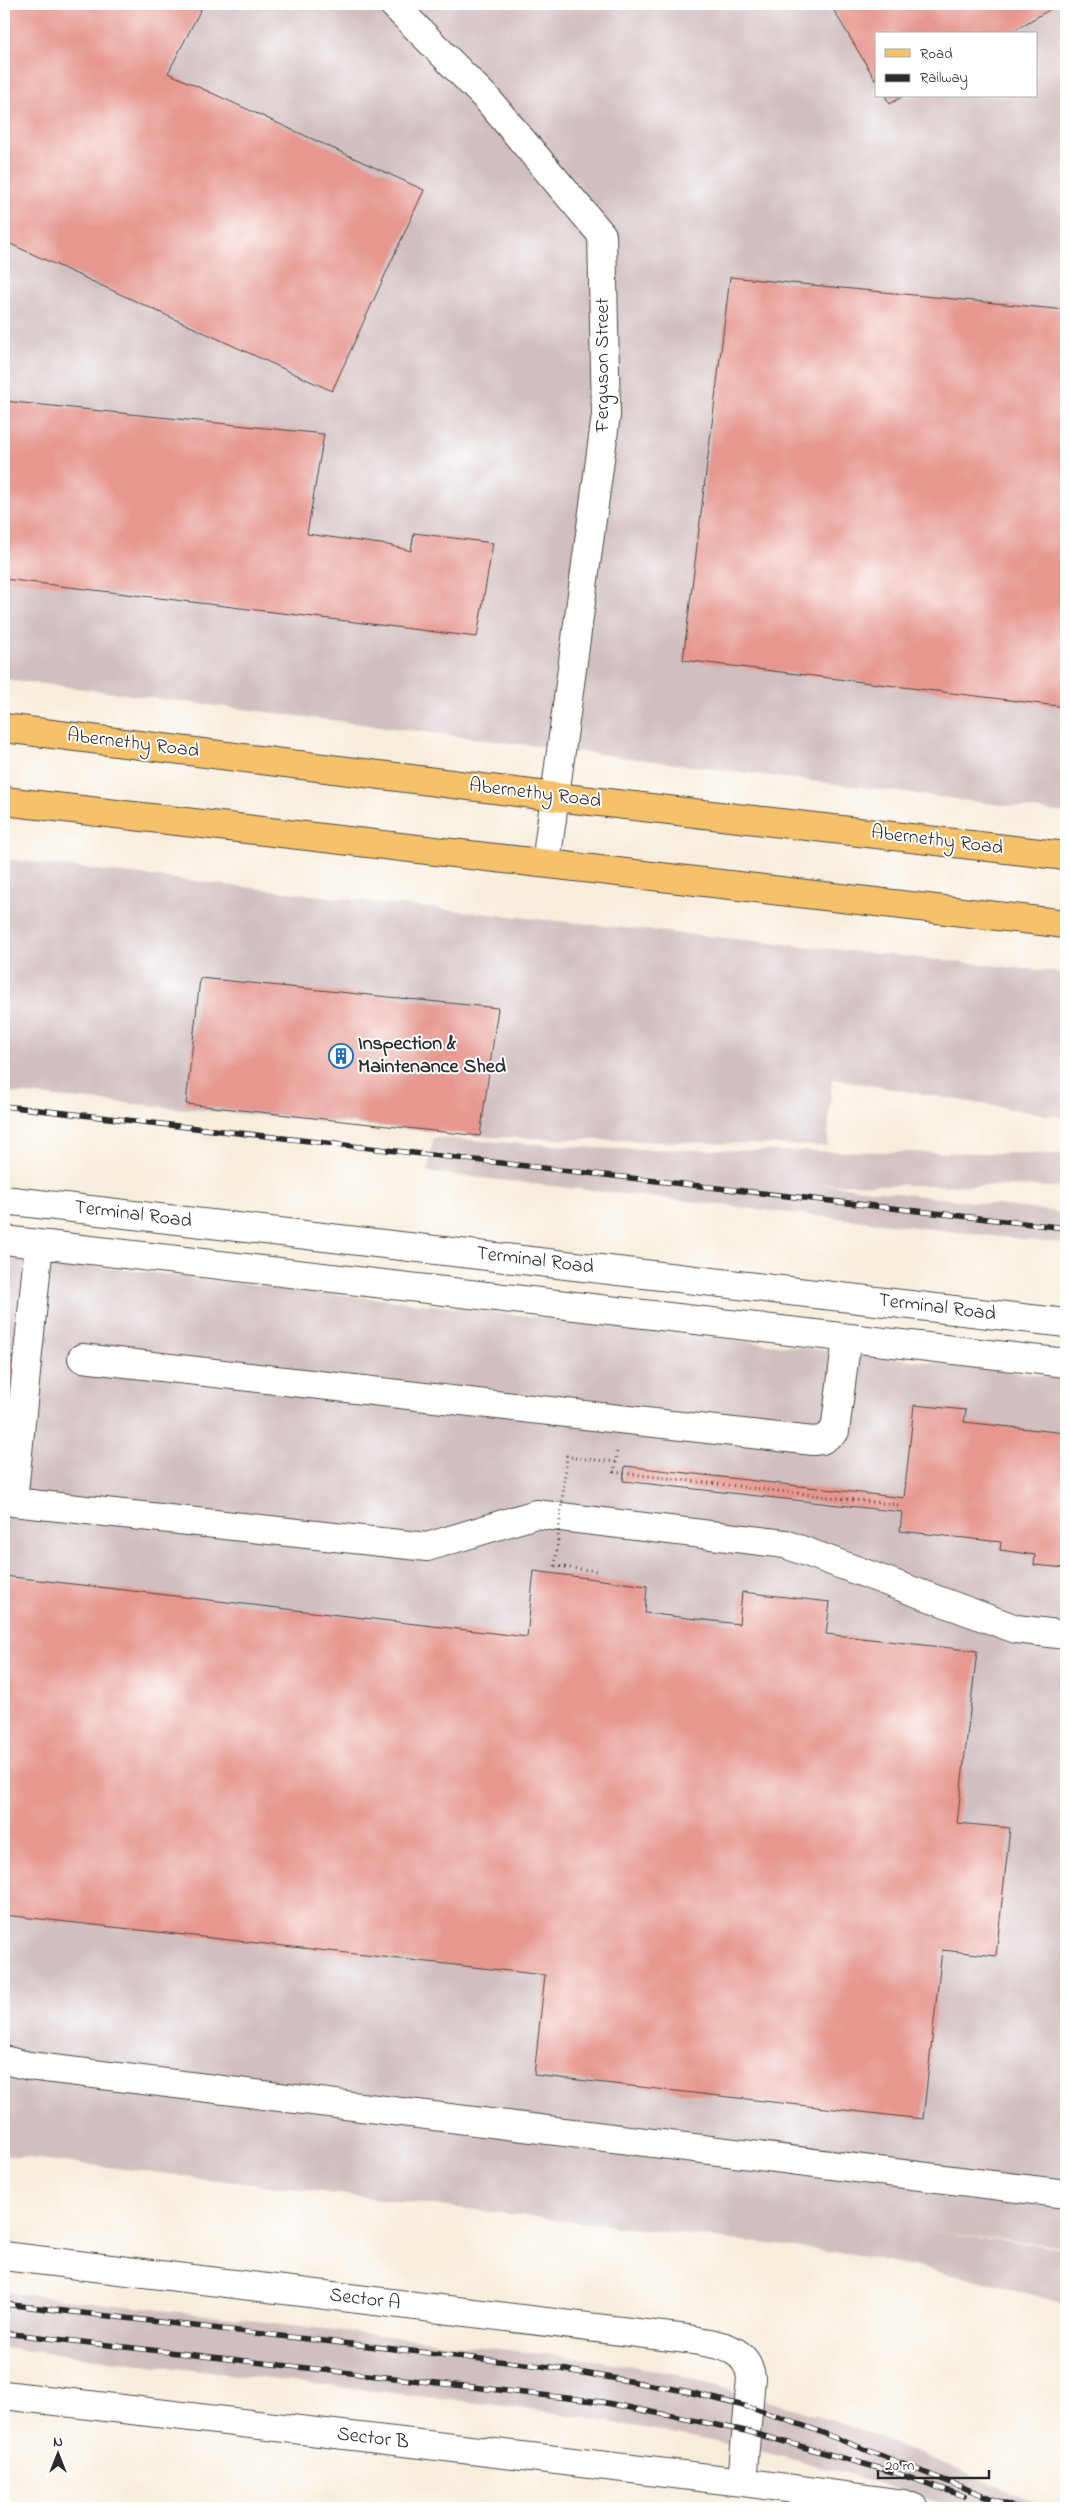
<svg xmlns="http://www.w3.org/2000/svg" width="1070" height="2512" font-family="'Indie Flower',sans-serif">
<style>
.industrial{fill:#d1bfbf;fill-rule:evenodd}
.building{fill:#e6978f}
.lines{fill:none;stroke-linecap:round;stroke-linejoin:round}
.minor-casing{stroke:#4a4845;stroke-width:30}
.major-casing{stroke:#4a4845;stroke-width:30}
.path{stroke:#4a4845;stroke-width:3;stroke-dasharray:1 4;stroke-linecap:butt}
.minor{stroke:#fff;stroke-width:28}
.major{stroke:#f5c16b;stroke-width:28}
.rail-casing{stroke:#2b2b2b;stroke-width:5.5}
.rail{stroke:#fff;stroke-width:4;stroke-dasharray:11;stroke-linecap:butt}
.path-bridge{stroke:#4a4845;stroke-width:3;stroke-dasharray:1 4;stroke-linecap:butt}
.labels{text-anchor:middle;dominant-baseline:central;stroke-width:4;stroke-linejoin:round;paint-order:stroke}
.street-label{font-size:20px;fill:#2b2b2b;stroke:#fff}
.poi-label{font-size:20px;font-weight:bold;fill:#2b2b2b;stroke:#fff;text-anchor:start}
</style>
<rect width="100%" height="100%" fill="#fff"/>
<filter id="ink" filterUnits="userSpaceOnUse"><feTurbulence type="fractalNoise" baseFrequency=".02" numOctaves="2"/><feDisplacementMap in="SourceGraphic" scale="10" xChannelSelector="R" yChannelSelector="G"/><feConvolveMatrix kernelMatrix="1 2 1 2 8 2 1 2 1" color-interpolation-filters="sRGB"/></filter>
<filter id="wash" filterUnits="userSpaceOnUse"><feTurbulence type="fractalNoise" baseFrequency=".0096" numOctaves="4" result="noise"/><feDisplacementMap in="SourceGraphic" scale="20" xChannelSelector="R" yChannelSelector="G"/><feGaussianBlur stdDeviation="1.12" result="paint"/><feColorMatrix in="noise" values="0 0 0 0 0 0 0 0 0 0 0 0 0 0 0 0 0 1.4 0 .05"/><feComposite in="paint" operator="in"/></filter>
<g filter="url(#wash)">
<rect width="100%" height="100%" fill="#f7eddb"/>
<path class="industrial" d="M 4,4 L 1066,4 L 1066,813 L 4,679 ZM 876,34 L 1036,34 L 1036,96 L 876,96 Z
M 4,859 L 382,903 L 1066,973 L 1066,1118 L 832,1079 L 827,1146 L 491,1137 L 4,1092 Z
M 433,1138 L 616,1149 L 1066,1154 L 1066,1187 L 820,1184 L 1066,1213 L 1066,1244 L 428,1172 Z
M 4,1256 L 1066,1378 L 1066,2246 L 924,2231 L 1066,2248 L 1066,2304 L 967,2277 L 852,2254 L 4,2155 Z
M 4,2292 L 596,2360 L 673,2373 L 846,2424 L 1052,2508 L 954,2508 L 847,2473 L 755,2450 L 651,2429 L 538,2410 L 4,2348 Z"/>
<g id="blocks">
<path class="building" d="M 4,4 L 195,4 L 202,7 L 168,73 L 424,190 L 332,391 L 4,241 Z
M 830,4 L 1059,4 L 1008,34 L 876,34 L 876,81 Z
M 885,96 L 903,96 L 890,104 Z
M 730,277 L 1066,310 L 1066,707 L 683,660 Z
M 4,401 L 324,434 L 307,534 L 388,545 L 411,551 L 414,533 L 493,543 L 477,637 L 4,579 Z
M 200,978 L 498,1008 L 480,1136 L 186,1104 Z
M 4,1356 L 19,1358 L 4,1463 Z
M 914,1405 L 966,1410 L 964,1422 L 1066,1433 L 1066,1568 L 1034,1565 L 1035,1555 L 1000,1550 L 1001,1542 L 900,1531 L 902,1512 L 623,1481 L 625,1466 L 904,1498 Z
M 534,1571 L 647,1586 L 645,1613 L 739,1624 L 742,1592 L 830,1602 L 826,1634 L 977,1651 L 957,1823 L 1010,1828 L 996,1956 L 942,1950 L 923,2119 L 534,2075 L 545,1975 L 4,1915 L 4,1576 L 527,1637 Z"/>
</g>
</g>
<g filter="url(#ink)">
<use href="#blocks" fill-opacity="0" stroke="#4a4845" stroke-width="1"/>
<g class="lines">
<defs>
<path id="minor" d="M 393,4 L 488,100 L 602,235 L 606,415 L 546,863
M 4,1200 L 1066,1323
M 4,1240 L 1066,1363
M 39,1244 L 13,1502 L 427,1547 L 536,1514 L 785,1544 L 1016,1629 L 1066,1635
M 82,1358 L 813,1441 L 822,1440 L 835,1431 L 847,1338
M 4,2060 L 29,2066 L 1066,2194
M 4,2256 L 687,2339 C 713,2344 748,2345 751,2378 L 742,2482 L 904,2504 L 914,2508
M 4,2395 L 742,2482"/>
<path id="major" d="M 4,728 L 556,797 L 1066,856
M 4,801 L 1066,924"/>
</defs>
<use href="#minor" class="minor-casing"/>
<use href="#major" class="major-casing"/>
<path class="path" d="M 575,1458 L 616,1462 L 617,1451
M 616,1462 L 614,1472 L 899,1505
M 555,1566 L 596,1571"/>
<use href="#minor" class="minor"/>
<use href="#major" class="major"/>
<defs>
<path id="rail" d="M 4,1106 L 1066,1228
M 4,2304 L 550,2367 L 685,2391 L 748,2407 L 810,2428 L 1016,2508
M 4,2333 L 602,2402 L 746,2431 L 893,2472 L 964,2496"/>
</defs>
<use href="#rail" class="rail-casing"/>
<use href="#rail" class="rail"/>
<path class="path-bridge" d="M 555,1566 L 567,1456 L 575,1458"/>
</g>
</g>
<defs>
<symbol id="building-ring" viewBox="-11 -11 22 22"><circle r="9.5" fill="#fff" stroke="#1f6fb2" stroke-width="1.5"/><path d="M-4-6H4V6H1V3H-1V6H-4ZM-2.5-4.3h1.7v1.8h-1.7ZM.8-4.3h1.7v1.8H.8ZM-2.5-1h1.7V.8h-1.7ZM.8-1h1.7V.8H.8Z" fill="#1f6fb2"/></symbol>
</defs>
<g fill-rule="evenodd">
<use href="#building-ring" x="327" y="1042" width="28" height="28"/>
</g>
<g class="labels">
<g class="street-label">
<text transform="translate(603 365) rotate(-90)">Ferguson Street</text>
<text transform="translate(133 744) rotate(7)">Abernethy Road</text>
<text transform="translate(535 794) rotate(7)">Abernethy Road</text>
<text transform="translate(937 841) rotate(7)">Abernethy Road</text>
<text transform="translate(133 1215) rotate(7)">Terminal Road</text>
<text transform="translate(535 1261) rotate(7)">Terminal Road</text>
<text transform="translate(937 1308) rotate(7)">Terminal Road</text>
<text transform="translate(365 2300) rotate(7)">Sector A</text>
<text transform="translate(373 2439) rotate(7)">Sector B</text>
</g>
<g class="poi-label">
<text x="358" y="1044">Inspection &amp;<tspan x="358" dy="23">Maintenance Shed</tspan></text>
</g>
</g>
<rect width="1070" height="2512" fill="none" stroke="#fff" stroke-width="20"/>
<rect x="875" y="32" width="162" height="65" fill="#ffffff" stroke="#aaaaaa"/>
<rect x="885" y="49" width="25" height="8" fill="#f5c16b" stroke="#aaaaaa"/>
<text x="920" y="58" font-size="15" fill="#2b2b2b">Road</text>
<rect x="885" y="74" width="25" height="8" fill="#2b2b2b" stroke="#aaaaaa"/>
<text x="920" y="82" font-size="15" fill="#2b2b2b">Railway</text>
<g transform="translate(58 2454)" stroke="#ffffff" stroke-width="4" paint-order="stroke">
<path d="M0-4L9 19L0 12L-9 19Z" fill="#2b2b2b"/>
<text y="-8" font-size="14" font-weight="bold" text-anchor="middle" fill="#2b2b2b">N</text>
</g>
<path d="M878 2470v8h111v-8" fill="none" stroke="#2b2b2b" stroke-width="2.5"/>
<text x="885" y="2470" font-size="15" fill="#2b2b2b" stroke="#ffffff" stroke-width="4" paint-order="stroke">20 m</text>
</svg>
